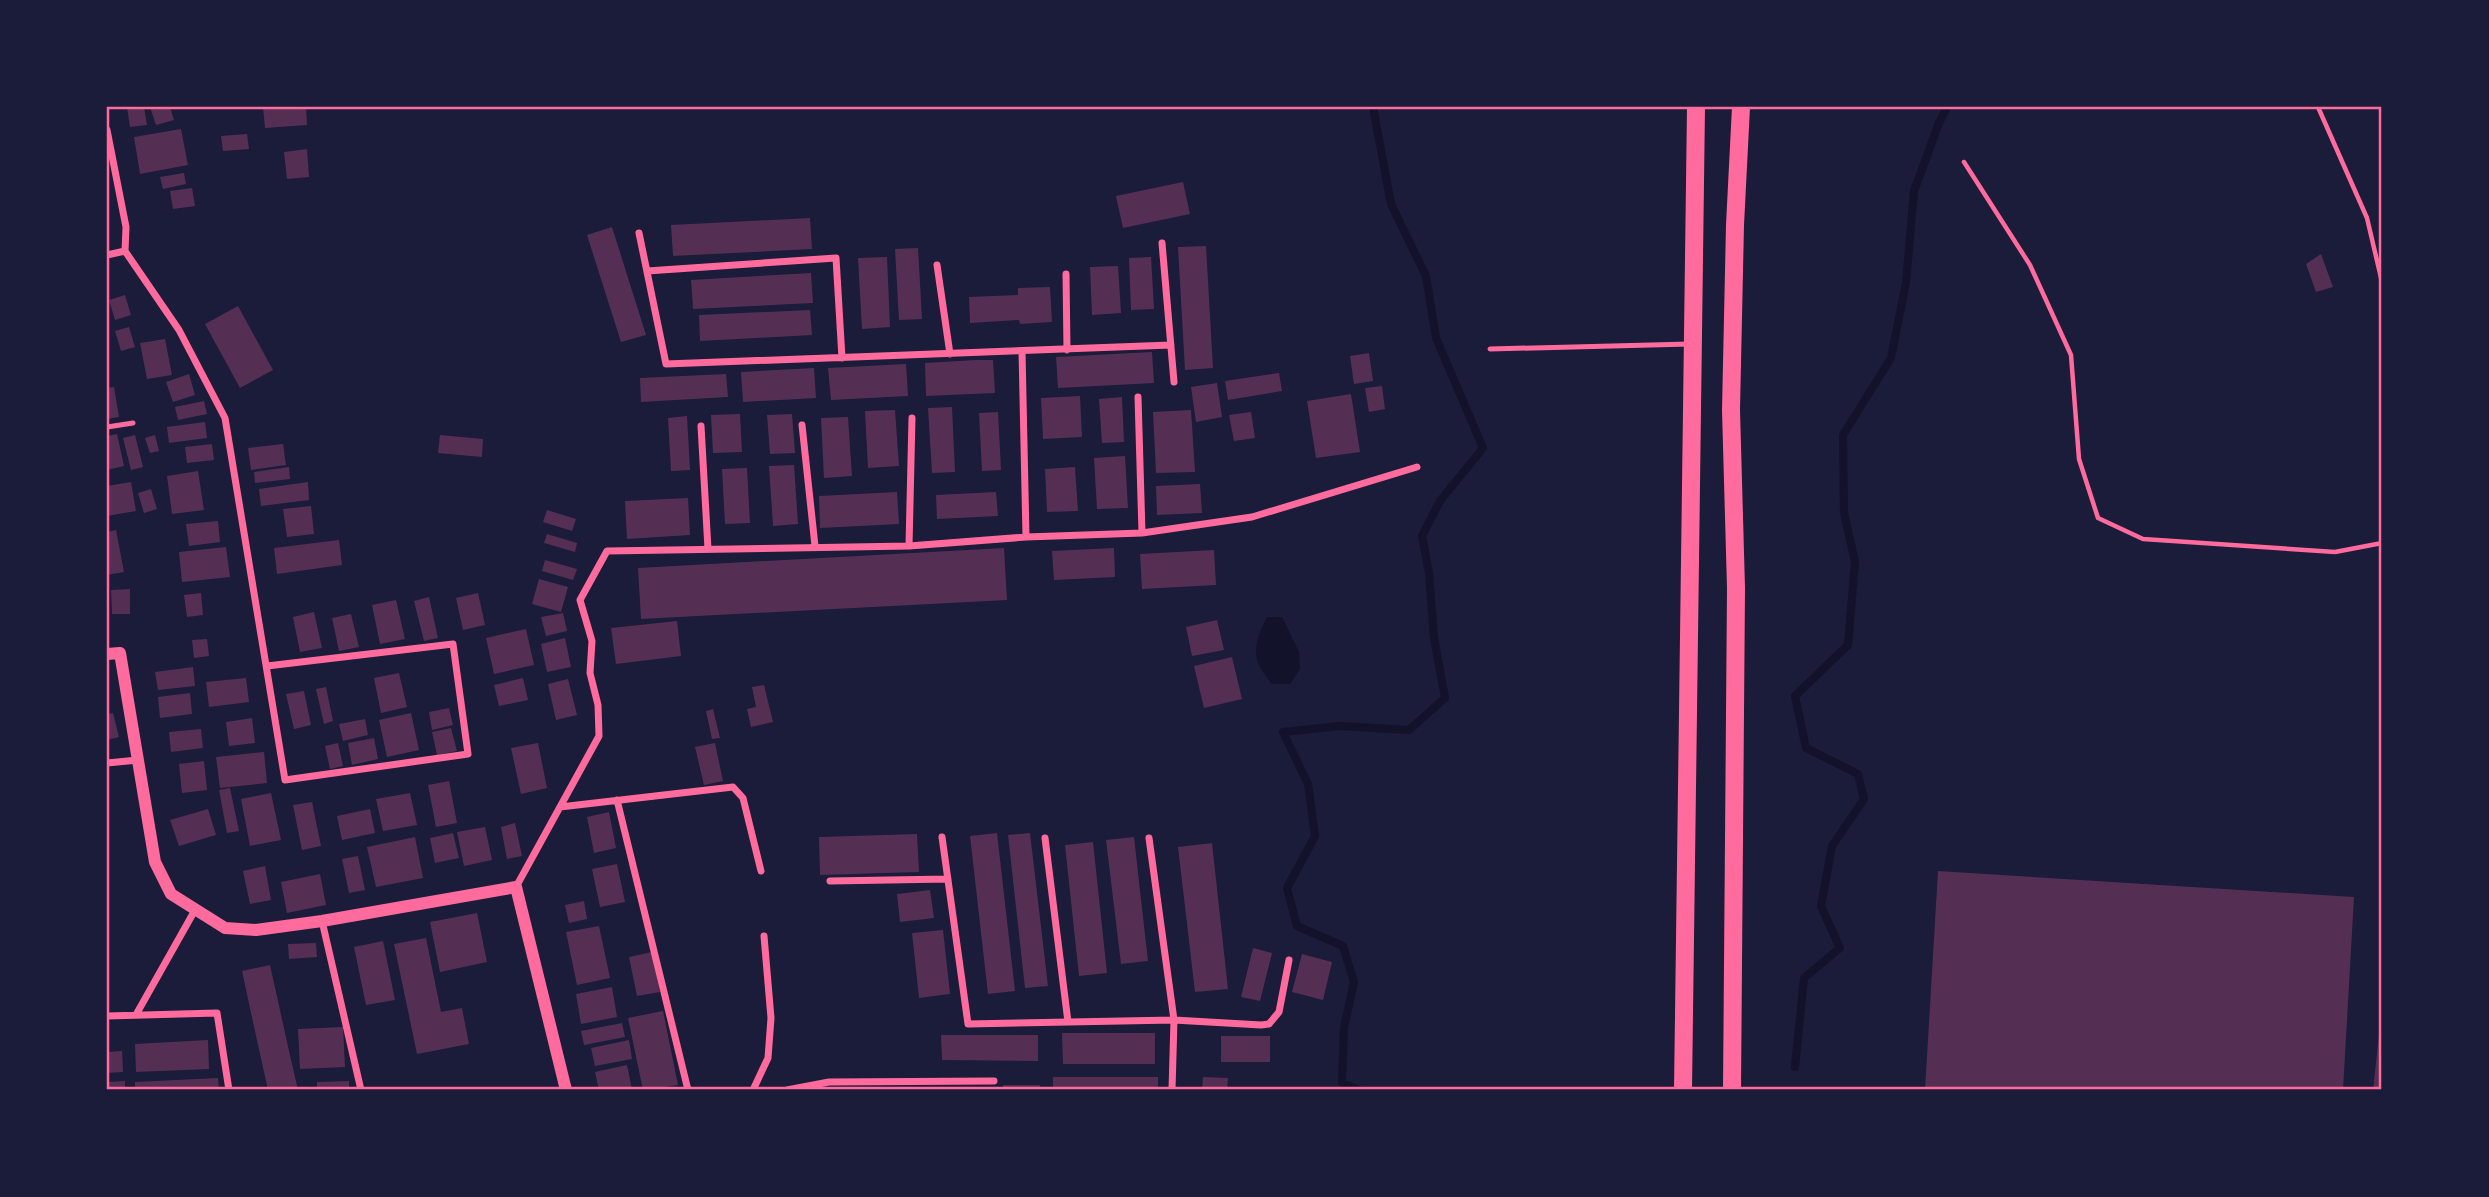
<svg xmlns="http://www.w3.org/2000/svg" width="2489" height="1197" font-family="'Exo 2',sans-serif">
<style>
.water{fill:#12122b}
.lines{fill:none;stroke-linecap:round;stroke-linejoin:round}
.stream{stroke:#12122b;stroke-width:8}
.building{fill:#542f53}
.path{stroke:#ff6b9d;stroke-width:4.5}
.service{stroke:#ff6b9d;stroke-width:5}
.minor{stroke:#ff6b9d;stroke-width:7}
.tertiary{stroke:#ff6b9d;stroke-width:12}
.primary{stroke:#ff6b9d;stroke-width:18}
.neatline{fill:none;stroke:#ff6b9d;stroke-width:2.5}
</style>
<rect width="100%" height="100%" fill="#1b1b3a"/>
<path class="water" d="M 1267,617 L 1282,617 L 1299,652 L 1300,669 L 1290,684 L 1272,684 C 1250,658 1253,646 1267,617 Z"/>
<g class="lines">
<path class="stream" d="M 1795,1067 L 1804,978 L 1840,948 L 1821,906 L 1832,846 L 1864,799 L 1858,774 L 1806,748 L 1795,696 L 1848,645 L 1855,562 L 1844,513 L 1843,435 L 1891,358 L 1906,283 L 1914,191 L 1939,123 L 1947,107
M 1359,1090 L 1342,1083 L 1344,1028 L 1354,982 L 1343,946 L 1297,926 L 1287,888 L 1315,836 L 1308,784 L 1283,732 L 1340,726 L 1409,730 L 1445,698 L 1434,638 L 1429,573 L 1422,536 L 1440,501 L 1483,448 L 1436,338 L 1426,276 L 1391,204 L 1373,107"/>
</g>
<path class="building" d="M 127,107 L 144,107 L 147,125 L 130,127 Z
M 150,107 L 170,107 L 174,120 L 156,125 Z
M 263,107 L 306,107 L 307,125 L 265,128 Z
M 181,129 L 188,165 L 140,174 L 134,137 Z
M 247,134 L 249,149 L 223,151 L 221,136 Z
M 307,149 L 309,177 L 287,179 L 284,152 Z
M 184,173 L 186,184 L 163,189 L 160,177 Z
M 1183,182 L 1190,214 L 1123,228 L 1116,196 Z
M 192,188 L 195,206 L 173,209 L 170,191 Z
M 810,218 L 812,249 L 673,256 L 671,225 Z
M 612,227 L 646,335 L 621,342 L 587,235 Z
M 1206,246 L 1213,368 L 1185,370 L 1178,247 Z
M 918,248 L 922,319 L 899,320 L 895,249 Z
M 2321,254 L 2333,287 L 2316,292 L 2306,264 Z
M 887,257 L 890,327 L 862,329 L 858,258 Z
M 1151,257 L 1154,309 L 1131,310 L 1129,258 Z
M 1118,266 L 1121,313 L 1092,315 L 1090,267 Z
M 811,273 L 813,303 L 693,309 L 691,280 Z
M 1050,287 L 1052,322 L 1020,324 L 1019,320 L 970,323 L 969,297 L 1018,295 L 1018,288 Z
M 125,295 L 131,315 L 115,320 L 109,300 Z
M 238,306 L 273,370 L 240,388 L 205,324 Z
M 810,310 L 812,335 L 700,341 L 699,315 Z
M 129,327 L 135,347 L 121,351 L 115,331 Z
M 165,339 L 172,375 L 147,379 L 140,343 Z
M 1152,352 L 1154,383 L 1058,388 L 1056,357 Z
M 1369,353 L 1373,381 L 1354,384 L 1350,356 Z
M 976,360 L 993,360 L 995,393 L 926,396 L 925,363 Z
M 906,364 L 908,396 L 831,400 L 828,368 Z
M 814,368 L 816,398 L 743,402 L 741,372 Z
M 1279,373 L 1282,391 L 1228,400 L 1225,381 Z
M 189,374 L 195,395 L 173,402 L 166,382 Z
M 726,374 L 728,397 L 641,402 L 640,378 Z
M 1217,383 L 1222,417 L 1196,422 L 1191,387 Z
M 1382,386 L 1385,409 L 1369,412 L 1365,388 Z
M 114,387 L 119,417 L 107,419 L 107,388 Z
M 1351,394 L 1360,452 L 1316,458 L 1307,401 Z
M 1080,396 L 1082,437 L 1043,439 L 1041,398 Z
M 1122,397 L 1124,442 L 1102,443 L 1099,399 Z
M 204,401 L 207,414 L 178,420 L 175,407 Z
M 952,407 L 955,472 L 932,473 L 928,408 Z
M 895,410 L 899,466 L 868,468 L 865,411 Z
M 1191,410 L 1195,472 L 1156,473 L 1153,412 Z
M 998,412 L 1001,470 L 982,471 L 979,413 Z
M 1251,412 L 1255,438 L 1234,441 L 1229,415 Z
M 740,414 L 742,452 L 713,453 L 711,415 Z
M 792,414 L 795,453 L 770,454 L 767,415 Z
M 687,416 L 690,470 L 671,471 L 668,418 Z
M 848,417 L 852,476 L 824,478 L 821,418 Z
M 205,422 L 207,438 L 169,443 L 167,427 Z
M 117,434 L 124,466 L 107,470 L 107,436 Z
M 135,435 L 143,467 L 131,470 L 123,438 Z
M 155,435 L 159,451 L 150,453 L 145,438 Z
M 440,435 L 483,439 L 482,457 L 438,453 Z
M 212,444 L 214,460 L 187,463 L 185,447 Z
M 283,444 L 286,465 L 251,470 L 248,448 Z
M 1125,456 L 1128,508 L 1097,509 L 1094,458 Z
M 794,465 L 798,524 L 773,526 L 769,466 Z
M 289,467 L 290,479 L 255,483 L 254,472 Z
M 1075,467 L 1078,511 L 1047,512 L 1045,469 Z
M 747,468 L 750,523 L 725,524 L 722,469 Z
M 198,471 L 204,510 L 172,514 L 167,476 Z
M 131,482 L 136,511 L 107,516 L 107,486 Z
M 308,482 L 309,500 L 261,506 L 259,489 Z
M 1200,484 L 1202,513 L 1157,515 L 1156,486 Z
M 151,489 L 157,509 L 144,513 L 138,493 Z
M 897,492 L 899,524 L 820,528 L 819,496 Z
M 996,492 L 998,516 L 937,519 L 936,495 Z
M 688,498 L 690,535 L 627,539 L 625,501 Z
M 311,506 L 314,534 L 287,537 L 283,509 Z
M 547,510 L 576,519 L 572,531 L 543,522 Z
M 218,521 L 220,542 L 189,546 L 186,524 Z
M 116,530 L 124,572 L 107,575 L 107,532 Z
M 547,534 L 577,543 L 575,552 L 544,543 Z
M 339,540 L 342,565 L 277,574 L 274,548 Z
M 226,547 L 230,577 L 182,582 L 179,552 Z
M 1004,548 L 1007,600 L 641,619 L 638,568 Z
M 1114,548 L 1115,577 L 1054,580 L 1052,551 Z
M 1214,550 L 1216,585 L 1142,589 L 1140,554 Z
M 545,560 L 577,569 L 573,580 L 542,571 Z
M 539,579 L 568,587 L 561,612 L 532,604 Z
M 130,589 L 130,614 L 112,614 L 111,590 Z
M 201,593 L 203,615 L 187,617 L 184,595 Z
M 478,593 L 485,625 L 463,630 L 456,598 Z
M 429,597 L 438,638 L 424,641 L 414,601 Z
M 396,600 L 405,639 L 380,644 L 372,605 Z
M 314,612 L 322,648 L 300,652 L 293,617 Z
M 563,613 L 567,631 L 546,636 L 541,617 Z
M 351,614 L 359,647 L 339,651 L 332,618 Z
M 1217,620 L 1224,650 L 1192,656 L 1186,627 Z
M 677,621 L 681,656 L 616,664 L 611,628 Z
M 526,629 L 534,665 L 494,674 L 486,638 Z
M 565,638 L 571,667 L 547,672 L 541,644 Z
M 207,639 L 209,656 L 194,658 L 192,640 Z
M 1232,657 L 1242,699 L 1204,708 L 1194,666 Z
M 193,667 L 195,686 L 158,690 L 155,672 Z
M 399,673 L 407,707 L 381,713 L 374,678 Z
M 246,678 L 249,702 L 209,707 L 206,682 Z
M 523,678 L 528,700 L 499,706 L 494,685 Z
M 568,679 L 577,715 L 556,720 L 548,684 Z
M 764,685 L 773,722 L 751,727 L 747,709 L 756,707 L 752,687 Z
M 326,687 L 333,721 L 324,724 L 316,689 Z
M 304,691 L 311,725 L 294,729 L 286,694 Z
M 190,693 L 192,714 L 160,718 L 158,697 Z
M 449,708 L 453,725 L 432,730 L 429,712 Z
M 713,709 L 720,738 L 712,739 L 706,711 Z
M 113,713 L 119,737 L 107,740 L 107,714 Z
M 411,713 L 419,750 L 387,757 L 379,720 Z
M 252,718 L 255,743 L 229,746 L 226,722 Z
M 365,719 L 368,735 L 343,741 L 339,724 Z
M 451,728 L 457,751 L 437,755 L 432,732 Z
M 201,729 L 203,748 L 171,752 L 169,732 Z
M 374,738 L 378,759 L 352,765 L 348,743 Z
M 338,743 L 343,766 L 330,769 L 325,746 Z
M 538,743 L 547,788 L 521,794 L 511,748 Z
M 715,743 L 723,781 L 704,785 L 695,747 Z
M 264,752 L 267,783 L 220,788 L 216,757 Z
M 204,761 L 207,790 L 182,793 L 179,764 Z
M 449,781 L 457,823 L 436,827 L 428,785 Z
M 230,788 L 239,831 L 227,833 L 219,790 Z
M 271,793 L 281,840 L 250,846 L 241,799 Z
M 410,793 L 417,825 L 383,831 L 376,799 Z
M 312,802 L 321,846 L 302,850 L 293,805 Z
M 208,809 L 216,835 L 179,846 L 170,820 Z
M 370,809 L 375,833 L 342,840 L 337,816 Z
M 609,812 L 616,848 L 594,853 L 587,817 Z
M 515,823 L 522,856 L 507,859 L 501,827 Z
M 485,827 L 492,860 L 464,866 L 457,832 Z
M 453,833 L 459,858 L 435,863 L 430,838 Z
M 997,833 L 1015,991 L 988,994 L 970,836 Z
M 1030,833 L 1048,986 L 1025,988 L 1008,835 Z
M 917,834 L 919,872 L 820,875 L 819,837 Z
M 415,837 L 423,878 L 376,887 L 367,847 Z
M 1134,837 L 1148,961 L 1121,964 L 1106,840 Z
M 1093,842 L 1107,973 L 1079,976 L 1065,845 Z
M 1212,843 L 1228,989 L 1195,992 L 1178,847 Z
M 358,856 L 365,890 L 349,893 L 342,859 Z
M 617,864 L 625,902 L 600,907 L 592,869 Z
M 265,866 L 271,900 L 250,904 L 243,871 Z
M 1938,871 L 2354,897 L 2343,1090 L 1925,1090 Z
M 320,874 L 326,905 L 287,913 L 281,882 Z
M 930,890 L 934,918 L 900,922 L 897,894 Z
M 584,901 L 587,919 L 569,923 L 565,905 Z
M 477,913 L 487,962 L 440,972 L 430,922 Z
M 599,926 L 610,978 L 577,985 L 566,932 Z
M 943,930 L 950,994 L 919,998 L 912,933 Z
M 426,938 L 441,1012 L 462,1008 L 469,1044 L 417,1054 L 394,944 Z
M 383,941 L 395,1000 L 366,1005 L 354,947 Z
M 316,943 L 317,957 L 289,959 L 288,944 Z
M 1253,948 L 1272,953 L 1260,1001 L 1241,997 Z
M 652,952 L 660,992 L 637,996 L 629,957 Z
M 1302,954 L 1332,962 L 1323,1000 L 1292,992 Z
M 270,965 L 289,1051 L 298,1090 L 268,1090 L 253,1022 L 242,971 Z
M 612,987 L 617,1017 L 581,1024 L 576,994 Z
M 663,1011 L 678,1085 L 643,1090 L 628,1018 Z
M 622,1023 L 625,1037 L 584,1045 L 581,1031 Z
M 2380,1026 L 2382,1026 L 2382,1090 L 2373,1090 Z
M 343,1027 L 345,1067 L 300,1069 L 298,1029 Z
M 1062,1033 L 1155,1033 L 1155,1064 L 1063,1064 Z
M 941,1035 L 1038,1035 L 1038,1061 L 942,1060 Z
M 1221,1036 L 1270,1036 L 1270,1062 L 1221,1062 Z
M 208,1040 L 209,1069 L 136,1072 L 135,1044 Z
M 629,1040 L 632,1059 L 595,1066 L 591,1048 Z
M 122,1051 L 123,1072 L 107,1073 L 107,1052 Z
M 627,1065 L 632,1090 L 599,1090 L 595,1072 Z
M 1053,1077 L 1158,1077 L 1158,1090 L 1053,1090 Z
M 1203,1077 L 1228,1078 L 1227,1090 L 1202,1090 Z
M 218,1078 L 219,1090 L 135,1090 L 135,1082 Z
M 125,1081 L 125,1090 L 107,1090 L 107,1082 Z
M 349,1081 L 349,1090 L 317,1090 L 317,1082 Z
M 1003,1085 L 1040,1085 L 1040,1090 L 1003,1090 Z"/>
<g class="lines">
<path class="path" d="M 2318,107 L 2367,218 L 2382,282
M 1964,162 L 2030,265 L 2071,355 L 2079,459 L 2098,518 L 2143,539 L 2335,552 L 2382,543"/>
<path class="service" d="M 1490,349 L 1690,344
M 107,427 L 133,423"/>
<path class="minor" d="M 107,130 L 126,227 L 125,251
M 639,233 L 666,364 L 1171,345
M 1162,243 L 1174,382
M 125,251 L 179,330 L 225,418 L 285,780 L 468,754 L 453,644 L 267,666
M 107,255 L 125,251
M 937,265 L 950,354
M 647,271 L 836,258 L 842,358
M 1066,274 L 1067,350
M 1022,351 L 1026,537
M 1138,397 L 1142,533
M 802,425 L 815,546
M 701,426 L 708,549
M 909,546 L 912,418
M 107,763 L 138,760
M 617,800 L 688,1090
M 560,807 L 733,787 L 743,798 L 761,871
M 942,837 L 968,1024 L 1174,1020 L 1261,1025 L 1269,1024 L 1279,1012 L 1289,960
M 1045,838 L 1068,1022
M 1149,838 L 1174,1020 L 1172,1090
M 830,881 L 948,879
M 516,887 L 599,736 L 598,705 L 590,673 L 592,641 L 580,600 L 607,551 L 909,546 L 1026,537 L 1142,533 L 1252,517 L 1417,467
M 322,921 L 361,1090
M 137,1013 L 195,910
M 107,1016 L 217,1013 L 229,1090
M 753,1090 L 768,1058 L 771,1018 L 764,936
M 787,1090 L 829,1082 L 994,1081"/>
<path class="tertiary" d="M 107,654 L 120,653 L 155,862 L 171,894 L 225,928 L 256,930 L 322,921 L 516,887 L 566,1090"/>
<path class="primary" d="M 1683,1090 L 1696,107
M 1732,1090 L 1736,588 L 1731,410 L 1735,225 L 1741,107"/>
</g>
<rect width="2489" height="1197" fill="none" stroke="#1b1b3a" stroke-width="217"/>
<rect x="108" y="108" width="2272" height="980" class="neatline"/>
</svg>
